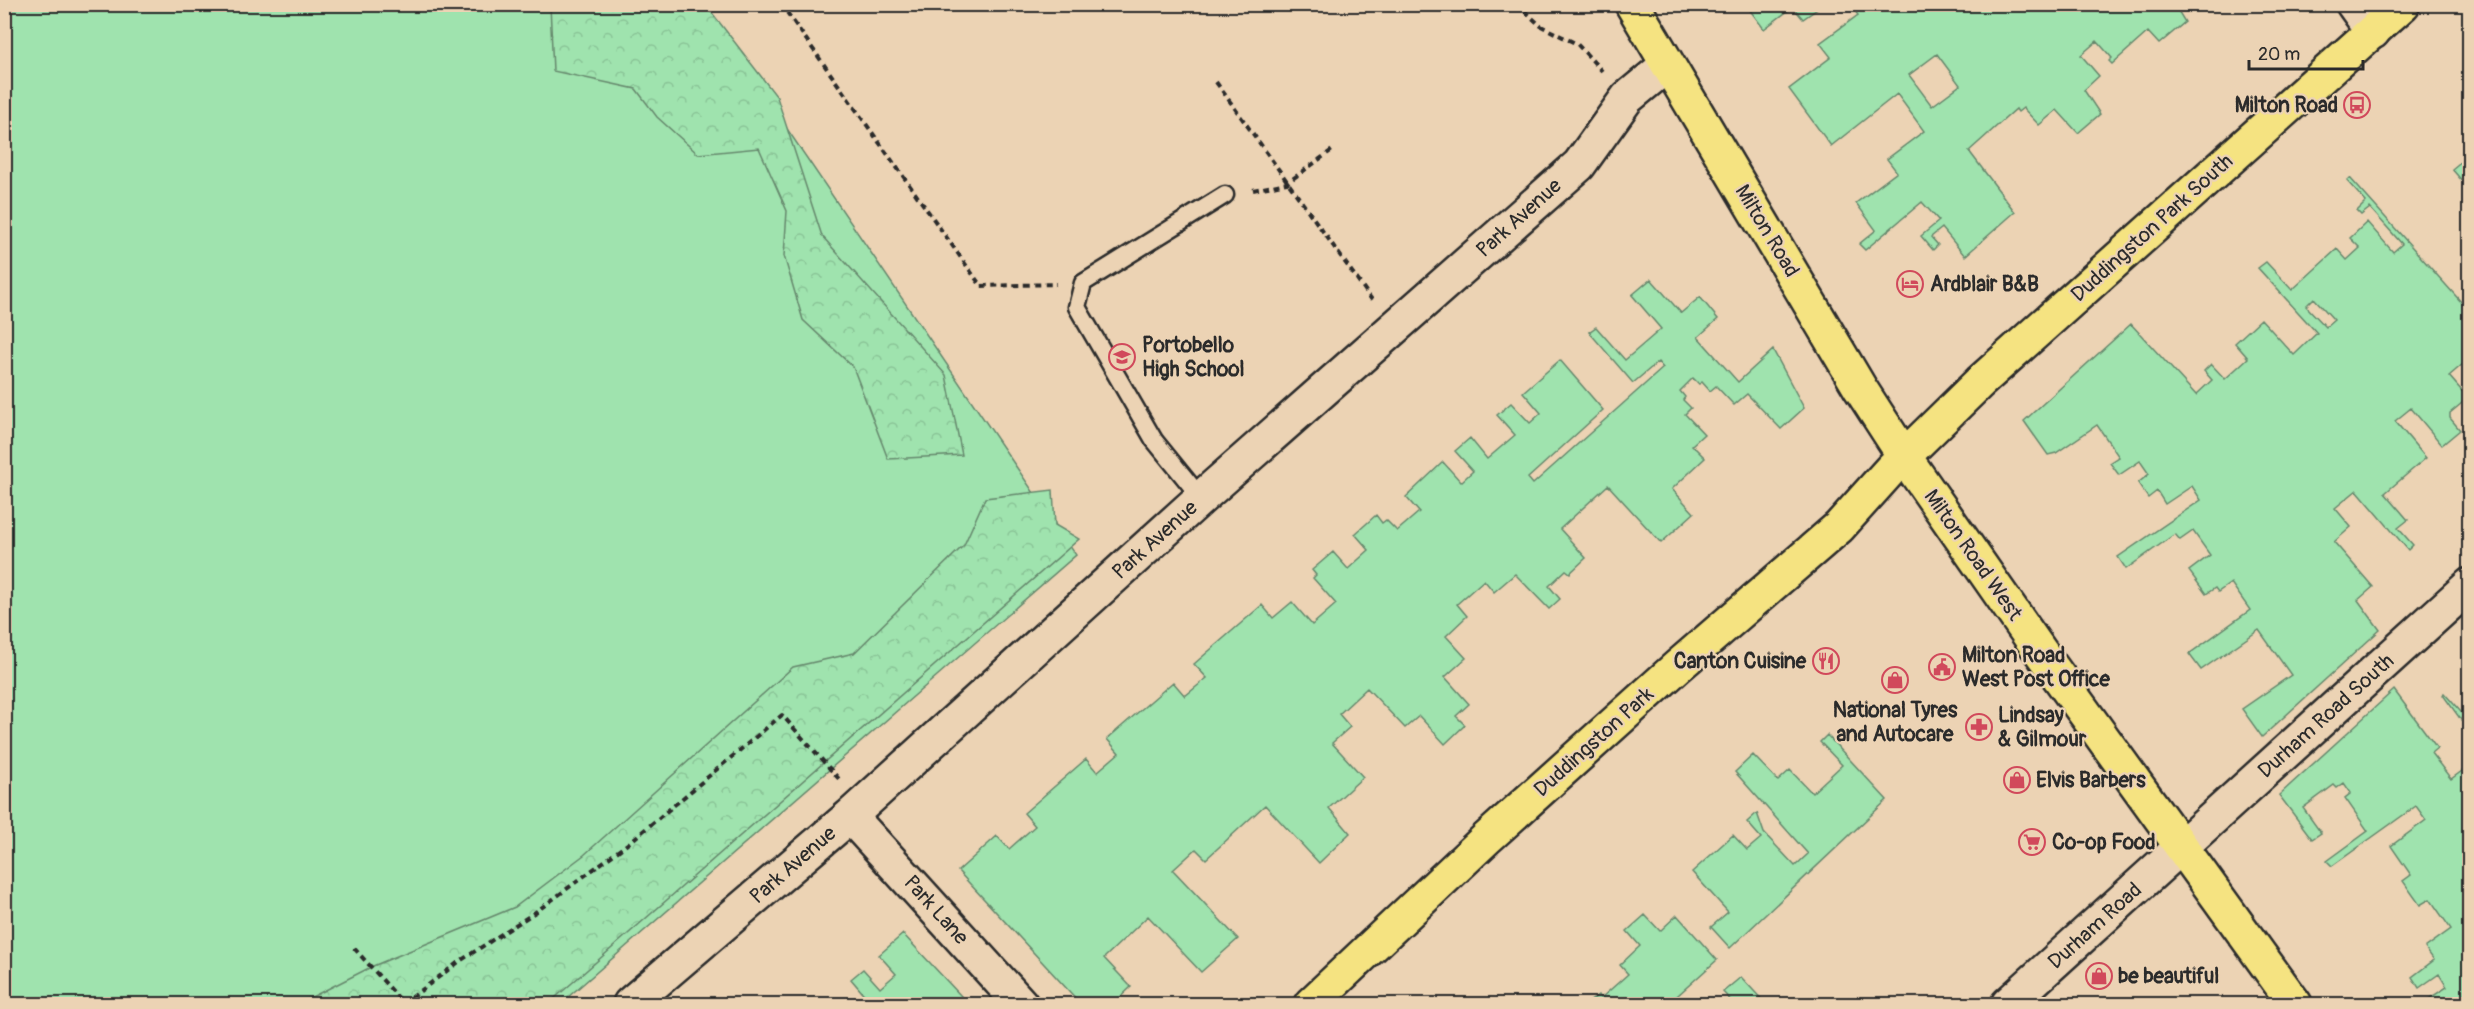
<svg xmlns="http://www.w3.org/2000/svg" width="2474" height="1009" font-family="Pangolin,sans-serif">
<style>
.green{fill:#9fe3ae;stroke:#65876c;stroke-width:1.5;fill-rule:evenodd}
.forest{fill:url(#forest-crowns);stroke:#65876c;stroke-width:1.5}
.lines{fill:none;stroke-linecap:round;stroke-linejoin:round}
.lane-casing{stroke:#2b2b2b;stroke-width:21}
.street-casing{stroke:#2b2b2b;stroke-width:38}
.primary-casing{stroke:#2b2b2b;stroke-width:38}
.path{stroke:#2b2b2b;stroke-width:4;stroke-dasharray:6 4.5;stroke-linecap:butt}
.lane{stroke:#ecd3b4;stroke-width:16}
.street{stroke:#ecd3b4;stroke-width:33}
.primary{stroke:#f5e381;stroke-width:33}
.labels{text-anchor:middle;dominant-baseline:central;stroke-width:4.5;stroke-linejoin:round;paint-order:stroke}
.poi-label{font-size:21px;font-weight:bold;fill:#2b2b2b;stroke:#ecd3b4;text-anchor:start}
.street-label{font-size:21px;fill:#2b2b2b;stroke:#ecd3b4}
</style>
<defs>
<pattern id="forest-crowns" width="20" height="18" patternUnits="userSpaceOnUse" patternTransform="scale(1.5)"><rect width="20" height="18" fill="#9fe3ae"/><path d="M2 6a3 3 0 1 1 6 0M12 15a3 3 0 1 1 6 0" fill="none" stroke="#89c396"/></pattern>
</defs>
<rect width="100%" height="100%" fill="#ecd3b4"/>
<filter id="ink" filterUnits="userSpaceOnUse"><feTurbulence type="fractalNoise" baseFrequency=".0167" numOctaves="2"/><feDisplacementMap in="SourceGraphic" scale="12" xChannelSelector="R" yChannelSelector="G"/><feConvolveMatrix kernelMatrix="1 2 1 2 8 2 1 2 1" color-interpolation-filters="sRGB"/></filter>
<g filter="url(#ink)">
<path class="green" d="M 5,5 L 703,5 L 1076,555 L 560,1004 L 5,1004 Z
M 1746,5 L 1823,5 L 1803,19 L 1793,7 L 1764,29 Z
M 1850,5 L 2182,5 L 2177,9 L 2185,22 L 2159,44 L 2148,32 L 2112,64 L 2109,61 L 2112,58 L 2097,41 L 2081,55 L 2099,76 L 2084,90 L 2100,114 L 2078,133 L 2057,110 L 2039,125 L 2023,108 L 2018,112 L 2016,109 L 1969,151 L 2015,212 L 1965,256 L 1942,228 L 1931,237 L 1938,245 L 1933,250 L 1921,236 L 1939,221 L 1922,202 L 1865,250 L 1859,244 L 1876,230 L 1856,203 L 1897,172 L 1887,159 L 1924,131 L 1897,94 L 1831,146 L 1789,89 L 1831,57 L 1820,43 L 1858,15 ZM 1937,54 L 1960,85 L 1932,106 L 1909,75 Z
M 2464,159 L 2469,165 L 2469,189 L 2452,169 Z
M 2350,178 L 2463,304 L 2469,300 L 2469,371 L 2463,364 L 2449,376 L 2468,398 L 2450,413 L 2450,418 L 2460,430 L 2442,445 L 2411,408 L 2395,421 L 2426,458 L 2385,493 L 2408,520 L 2398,528 L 2413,545 L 2408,550 L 2357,490 L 2335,508 L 2351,527 L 2334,542 L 2373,587 L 2358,600 L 2380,630 L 2262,737 L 2242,709 L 2291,675 L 2259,630 L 2201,670 L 2189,654 L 2250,610 L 2231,583 L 2218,592 L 2215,588 L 2206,594 L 2189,571 L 2210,555 L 2193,531 L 2180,540 L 2175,534 L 2126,569 L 2118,557 L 2201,500 L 2192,486 L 2165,504 L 2157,491 L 2148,498 L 2138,483 L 2149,474 L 2140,461 L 2119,475 L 2110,463 L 2119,457 L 2097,425 L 2056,453 L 2048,455 L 2024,421 L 2131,324 L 2196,395 L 2212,380 L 2204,371 L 2211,364 L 2225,379 L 2248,358 L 2235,343 L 2261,319 L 2294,355 L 2317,333 L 2258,268 L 2266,262 L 2292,290 L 2337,249 L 2347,260 L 2360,248 L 2350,238 L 2367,222 L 2393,252 L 2402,244 L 2370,208 L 2361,215 L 2357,211 L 2366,202 L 2347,181 ZM 2314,298 L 2334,320 L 2326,327 L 2306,306 Z
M 1651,279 L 1681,313 L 1700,297 L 1718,319 L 1698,337 L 1738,382 L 1773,350 L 1804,408 L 1781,429 L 1747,394 L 1734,405 L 1716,386 L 1710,391 L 1702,382 L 1699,384 L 1693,378 L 1680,391 L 1685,397 L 1683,400 L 1691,408 L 1685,414 L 1704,434 L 1692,445 L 1705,458 L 1672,489 L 1694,513 L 1661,543 L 1608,485 L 1560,529 L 1586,558 L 1570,573 L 1566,570 L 1549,586 L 1560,599 L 1549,609 L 1515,574 L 1494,592 L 1484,580 L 1457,604 L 1467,616 L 1446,636 L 1466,658 L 1445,677 L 1469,704 L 1456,716 L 1465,725 L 1445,744 L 1419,716 L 1405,728 L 1367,688 L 1339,714 L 1350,727 L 1332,743 L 1363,777 L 1329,808 L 1350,833 L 1319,863 L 1265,805 L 1206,859 L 1196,849 L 1173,870 L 1238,939 L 1201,972 L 1148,916 L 1104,958 L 1131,987 L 1113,1004 L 1081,1004 L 958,871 L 997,836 L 1009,849 L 1035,826 L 1024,813 L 1086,759 L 1097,772 L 1119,753 L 1107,739 L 1173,682 L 1185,696 L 1207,678 L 1194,664 L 1262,605 L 1273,618 L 1292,602 L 1312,625 L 1336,604 L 1313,578 L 1316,575 L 1312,570 L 1333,552 L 1348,569 L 1369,550 L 1355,534 L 1376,515 L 1382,523 L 1386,520 L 1397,531 L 1419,512 L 1406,497 L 1443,462 L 1461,482 L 1473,471 L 1455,451 L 1470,438 L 1487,459 L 1515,435 L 1497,415 L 1511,403 L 1530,423 L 1541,413 L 1523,392 L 1560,360 L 1603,410 L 1528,478 L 1533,484 L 1663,368 L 1658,362 L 1633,383 L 1589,332 L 1596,327 L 1625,360 L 1661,329 L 1632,295 Z
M 2394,690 L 2437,748 L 2431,753 L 2451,779 L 2469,766 L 2470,997 L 2459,1004 L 2430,1004 L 2427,1000 L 2447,987 L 2439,974 L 2419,988 L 2412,977 L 2434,960 L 2425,948 L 2451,929 L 2430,899 L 2420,905 L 2403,881 L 2411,875 L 2391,846 L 2426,820 L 2416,806 L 2332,866 L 2327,861 L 2368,831 L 2345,798 L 2351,793 L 2344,783 L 2337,788 L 2334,785 L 2303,808 L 2321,833 L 2312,839 L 2279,795 Z
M 2444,693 L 2469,721 L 2469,731 L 2443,695 Z
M 1827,735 L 1887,800 L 1730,948 L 1711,927 L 1728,912 L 1692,872 L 1733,835 L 1747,850 L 1761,838 L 1747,822 L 1757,813 L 1764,833 L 1795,866 L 1808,854 L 1735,772 L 1753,755 L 1778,781 L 1790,770 L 1812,793 L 1842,765 L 1820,742 Z
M 1645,915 L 1660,931 L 1677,915 L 1717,960 L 1668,1004 L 1587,1004 L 1598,995 L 1601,998 L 1628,974 L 1620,965 L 1640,946 L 1627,931 Z
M 903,934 L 961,996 L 968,1004 L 860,1004 L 867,998 L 851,979 L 863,969 L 880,988 L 896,974 L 879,955 Z
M 1741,977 L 1766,1004 L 1734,1004 L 1723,992 Z"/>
<path class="forest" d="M 550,5 L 706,5 L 777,97 L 822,236 L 946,375 L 962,455 L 888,459 L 853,367 L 803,320 L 784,256 L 787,211 L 759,148 L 698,154 L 657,117 L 636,89 L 553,71 Z
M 1053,490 L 1055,525 L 1079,539 L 548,1004 L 298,1004 L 373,966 L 515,907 L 584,855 L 793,667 L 854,653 L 964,545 L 985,498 Z"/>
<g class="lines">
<defs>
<path id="lane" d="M 1201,498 L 1154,440 L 1077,307 L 1083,283 L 1225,195"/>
<path id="street" d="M 2353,4 L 2373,32
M 850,816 L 1021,1004
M 630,1004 L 850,816 L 1201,498 L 1579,165 L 1627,98 L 1667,65
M 2008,1004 L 2470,585"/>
<path id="primary" d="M 1632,4 L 1860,388 L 1904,456 L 2040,651 L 2295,1004
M 1311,1004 L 1486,839 L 1677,667 L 1839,527 L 1892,468 L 1980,382 L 2403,4"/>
</defs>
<use href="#lane" class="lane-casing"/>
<use href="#street" class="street-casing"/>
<use href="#primary" class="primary-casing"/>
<path class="path" d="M 781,4 L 981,286 L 1056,284
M 1517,4 L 1541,26 L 1577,44 L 1602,71
M 1216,82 L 1372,300
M 1253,190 L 1287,183 L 1335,148
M 354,948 L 404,1004
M 403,1004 L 460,961 L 537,911 L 630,842 L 782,715 L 839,779"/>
<use href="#lane" class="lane"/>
<use href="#street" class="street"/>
<use href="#primary" class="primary"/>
</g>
</g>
<defs>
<symbol id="bus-ring" viewBox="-11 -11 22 22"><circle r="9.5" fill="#ecd3b4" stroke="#d1495b" stroke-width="1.5"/><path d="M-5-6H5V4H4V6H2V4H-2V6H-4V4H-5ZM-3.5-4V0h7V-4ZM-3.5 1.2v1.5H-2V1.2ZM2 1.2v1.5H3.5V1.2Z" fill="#d1495b"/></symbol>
<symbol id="hotel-ring" viewBox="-11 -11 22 22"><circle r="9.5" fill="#ecd3b4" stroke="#d1495b" stroke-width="1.5"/><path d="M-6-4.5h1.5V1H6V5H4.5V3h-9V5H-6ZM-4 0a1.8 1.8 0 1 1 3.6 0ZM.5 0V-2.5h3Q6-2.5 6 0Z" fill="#d1495b"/></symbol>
<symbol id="school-ring" viewBox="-11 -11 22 22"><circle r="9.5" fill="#ecd3b4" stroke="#d1495b" stroke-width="1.5"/><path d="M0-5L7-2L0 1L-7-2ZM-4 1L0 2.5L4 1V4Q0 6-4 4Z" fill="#d1495b"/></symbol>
<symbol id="restaurant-ring" viewBox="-11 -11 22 22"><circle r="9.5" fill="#ecd3b4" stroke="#d1495b" stroke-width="1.5"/><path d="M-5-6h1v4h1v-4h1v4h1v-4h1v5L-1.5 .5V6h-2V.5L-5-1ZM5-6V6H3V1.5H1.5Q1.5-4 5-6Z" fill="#d1495b"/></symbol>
<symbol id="civic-ring" viewBox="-11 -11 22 22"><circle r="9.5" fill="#ecd3b4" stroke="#d1495b" stroke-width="1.5"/><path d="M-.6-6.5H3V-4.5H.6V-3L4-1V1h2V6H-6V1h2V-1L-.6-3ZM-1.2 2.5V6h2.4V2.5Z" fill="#d1495b"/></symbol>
<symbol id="shop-ring" viewBox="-11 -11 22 22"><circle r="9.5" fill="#ecd3b4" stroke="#d1495b" stroke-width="1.5"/><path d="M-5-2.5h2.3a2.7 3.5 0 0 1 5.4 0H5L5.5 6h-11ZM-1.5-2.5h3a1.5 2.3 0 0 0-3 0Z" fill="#d1495b"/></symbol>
<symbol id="pharmacy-ring" viewBox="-11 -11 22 22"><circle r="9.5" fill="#ecd3b4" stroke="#d1495b" stroke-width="1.5"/><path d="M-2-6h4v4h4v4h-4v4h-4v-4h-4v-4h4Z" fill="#d1495b"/></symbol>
<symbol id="supermarket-ring" viewBox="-11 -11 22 22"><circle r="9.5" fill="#ecd3b4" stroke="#d1495b" stroke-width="1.5"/><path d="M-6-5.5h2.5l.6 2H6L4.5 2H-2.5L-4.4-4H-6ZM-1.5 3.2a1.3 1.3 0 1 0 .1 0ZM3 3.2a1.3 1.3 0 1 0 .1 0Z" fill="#d1495b"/></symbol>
</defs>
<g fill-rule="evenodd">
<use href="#bus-ring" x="2342" y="90" width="30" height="30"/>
<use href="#hotel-ring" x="1895" y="269" width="30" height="30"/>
<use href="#school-ring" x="1107" y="342" width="30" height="30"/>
<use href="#restaurant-ring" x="1811" y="646" width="30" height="30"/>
<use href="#civic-ring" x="1927" y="652" width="30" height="30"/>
<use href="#shop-ring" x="1880" y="665" width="30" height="30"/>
<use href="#pharmacy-ring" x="1964" y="712" width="30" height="30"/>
<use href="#shop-ring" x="2002" y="765" width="30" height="30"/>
<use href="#supermarket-ring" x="2017" y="827" width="30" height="30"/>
<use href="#shop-ring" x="2084" y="961" width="30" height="30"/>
</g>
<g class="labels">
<g class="poi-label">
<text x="2338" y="105" text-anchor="end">Milton Road</text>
<text x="1930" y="284">Ardblair B&amp;B</text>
<text x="1142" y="345">Portobello<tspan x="1142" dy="24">High School</tspan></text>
<text x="1962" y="655">Milton Road<tspan x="1962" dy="24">West Post Office</tspan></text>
<text x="1806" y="661" text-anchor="end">Canton Cuisine</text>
<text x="1895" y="710" text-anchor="middle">National Tyres<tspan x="1895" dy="24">and Autocare</tspan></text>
<text x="1998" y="715">Lindsay<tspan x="1998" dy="24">&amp; Gilmour</tspan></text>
<text x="2036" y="780">Elvis Barbers</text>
<text x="2052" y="842">Co-op Food</text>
<text x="2118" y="976">be beautiful</text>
</g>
<g class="street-label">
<text transform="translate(1519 218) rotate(-42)">Park Avenue</text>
<text transform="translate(2152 228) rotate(-42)">Duddingston Park South</text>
<text transform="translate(1767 231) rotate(59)">Milton Road</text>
<text transform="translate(1155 540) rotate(-42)">Park Avenue</text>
<text transform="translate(1973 555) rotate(55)">Milton Road West</text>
<text transform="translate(2326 716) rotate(-42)">Durham Road South</text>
<text transform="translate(1594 742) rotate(-42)">Duddingston Park</text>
<text transform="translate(793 865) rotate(-41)">Park Avenue</text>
<text transform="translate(936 910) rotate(48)">Park Lane</text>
<text transform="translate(2095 926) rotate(-42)">Durham Road</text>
</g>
</g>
<rect width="2474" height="1009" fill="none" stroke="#ecd3b4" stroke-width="24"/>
<rect x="12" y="12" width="2450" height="985" fill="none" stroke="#2b2b2b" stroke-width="2" filter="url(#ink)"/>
<path d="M2249 60v9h114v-9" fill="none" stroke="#2b2b2b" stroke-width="3"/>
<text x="2258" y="60" font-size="18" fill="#2b2b2b" stroke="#ecd3b4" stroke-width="4.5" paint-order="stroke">20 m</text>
</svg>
